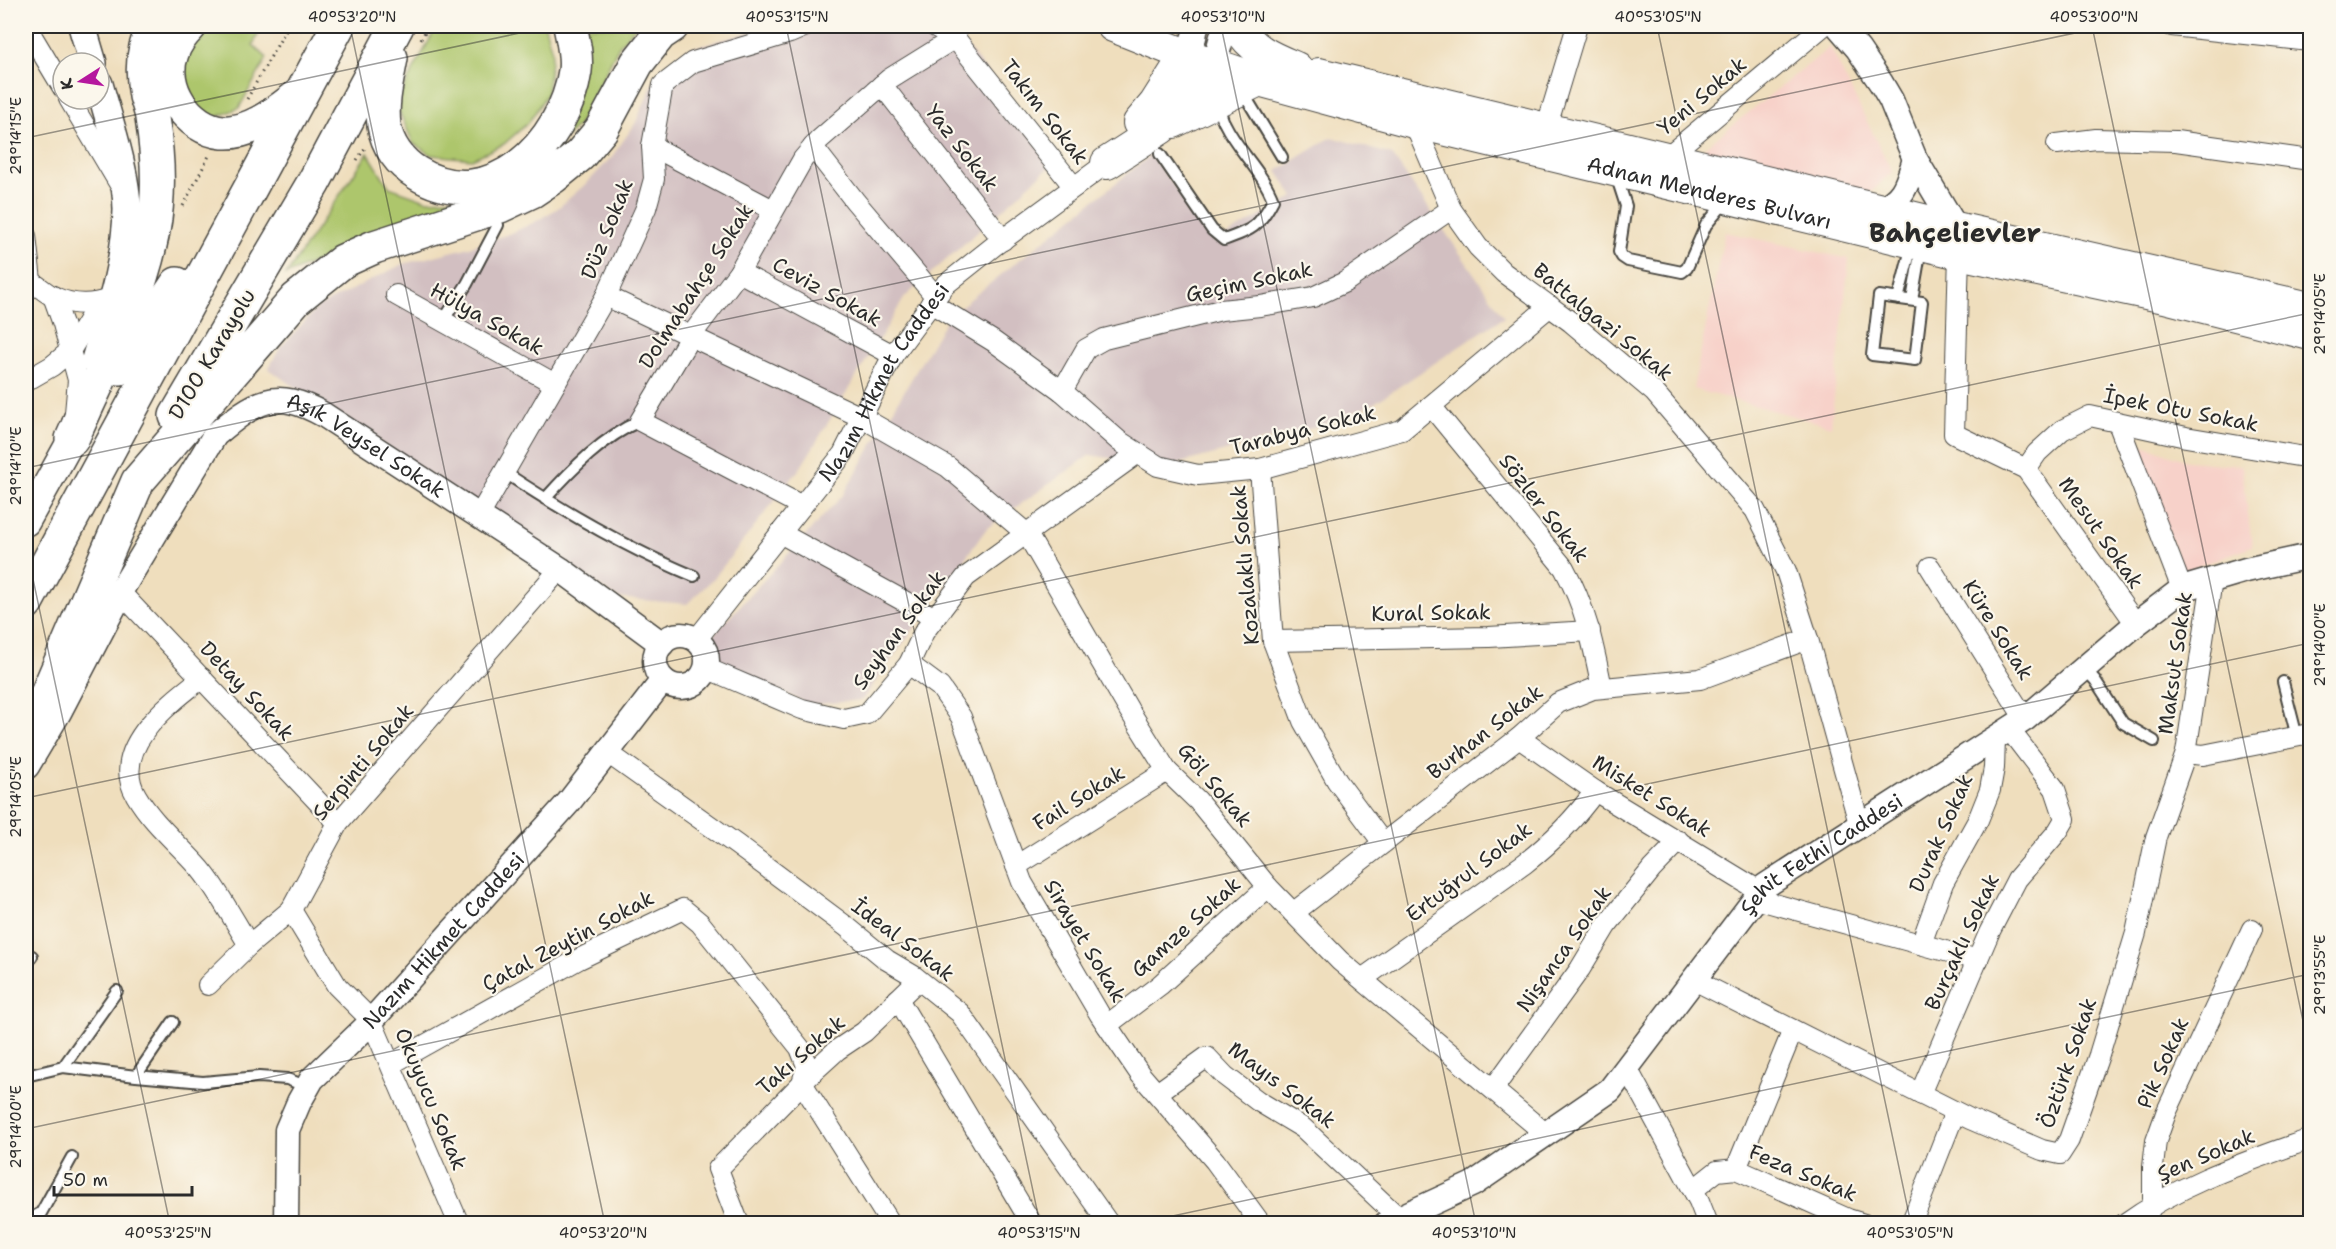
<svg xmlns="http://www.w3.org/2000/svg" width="2336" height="1249" font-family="'Shantell Sans',sans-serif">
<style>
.built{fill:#f7d1c9}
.industrial{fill:#d2bfc1}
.green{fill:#adc66c;stroke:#6c784c;stroke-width:1.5}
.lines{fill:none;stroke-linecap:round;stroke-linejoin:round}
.service-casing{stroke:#484641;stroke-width:14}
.minor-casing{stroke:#484641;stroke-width:22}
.tertiary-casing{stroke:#484641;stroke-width:27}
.secondary-casing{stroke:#484641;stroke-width:30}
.primary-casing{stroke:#484641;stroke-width:34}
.trunk-casing{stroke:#484641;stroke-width:36}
.path{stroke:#484641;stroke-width:3;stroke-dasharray:1.5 4.5;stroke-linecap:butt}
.service{stroke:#fff;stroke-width:10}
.minor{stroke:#fff;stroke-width:20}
.tertiary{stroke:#fff;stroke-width:24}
.secondary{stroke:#fff;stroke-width:27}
.primary{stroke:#fff;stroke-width:32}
.trunk{stroke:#fff;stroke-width:33}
.ticks{fill:none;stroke:#2b2b2b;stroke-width:1.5;stroke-opacity:0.45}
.labels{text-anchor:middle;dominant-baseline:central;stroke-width:4.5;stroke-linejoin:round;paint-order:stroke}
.street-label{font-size:21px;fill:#2b2b2b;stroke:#fbf7ec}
.district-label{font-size:27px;font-weight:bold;fill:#2b2b2b;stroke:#fbf7ec}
.neatline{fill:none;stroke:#2b2b2b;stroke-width:2}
.ticks-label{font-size:15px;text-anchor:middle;fill:#2b2b2b}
</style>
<rect width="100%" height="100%" fill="#fbf7ec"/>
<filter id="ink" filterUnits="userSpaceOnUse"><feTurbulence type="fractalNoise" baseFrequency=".0167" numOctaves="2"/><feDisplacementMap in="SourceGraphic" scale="12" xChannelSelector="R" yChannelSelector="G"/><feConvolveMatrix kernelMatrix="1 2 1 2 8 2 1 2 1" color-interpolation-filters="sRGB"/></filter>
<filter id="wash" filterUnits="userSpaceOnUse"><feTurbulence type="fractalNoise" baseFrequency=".008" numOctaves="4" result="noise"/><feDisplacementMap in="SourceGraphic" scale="24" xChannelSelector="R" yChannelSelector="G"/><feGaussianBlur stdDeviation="1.35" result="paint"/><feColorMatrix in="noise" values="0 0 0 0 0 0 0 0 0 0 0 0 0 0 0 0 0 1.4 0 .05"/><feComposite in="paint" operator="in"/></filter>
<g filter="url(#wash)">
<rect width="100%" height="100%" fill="#efdebd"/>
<path class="built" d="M 1830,47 L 1892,172 L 1868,195 L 1698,153 Z
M 1725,232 L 1849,259 L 1831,426 L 1693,389 Z
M 2132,441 L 2187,461 L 2242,466 L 2252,546 L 2183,572 Z"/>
<path class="industrial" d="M 774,26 L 951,26 L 1056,161 L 905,297 L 801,467 L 714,578 L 687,604 L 618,598 L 268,369 L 280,348 L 318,307 L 403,264 L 466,248 L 509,234 L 535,222 L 558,208 L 588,182 L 611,158 L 635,124 L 656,77 L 687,49 Z
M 1332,137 L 1392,155 L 1504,317 L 1373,404 L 1323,425 L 1166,467 L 1090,455 L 987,528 L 862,700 L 810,705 L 717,661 L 712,636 L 843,495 L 948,317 L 1151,155 L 1215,242 L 1294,197 L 1277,171 Z"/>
<path class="green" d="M 201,26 L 262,26 L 253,45 L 267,58 L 239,108 L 217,117 L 189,113 L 182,46 Z
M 437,26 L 545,26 L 552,52 L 547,94 L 529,122 L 504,144 L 472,159 L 431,155 L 413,143 L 399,111 L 400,95 Z
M 575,26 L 636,26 L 619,46 L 578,126 L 544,156 Z
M 368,153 L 389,187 L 426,200 L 475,198 L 346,249 L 286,275 Z"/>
</g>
<g filter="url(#ink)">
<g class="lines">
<defs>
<path id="service" d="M 1242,91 L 1282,157
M 1160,154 L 1212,230 L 1224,240 C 1252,230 1259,227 1273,200 C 1263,172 1238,151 1225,124 C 1221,118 1220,109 1218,102
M 1616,175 L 1626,206 L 1619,252 L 1622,257 L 1628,261 L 1682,272 L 1687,268 L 1706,225 L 1725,202
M 1879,296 L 1922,302 L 1915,360 L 1872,355 Z
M 1898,299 L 1912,245
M 1912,300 L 1921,248
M 443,321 L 467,284 L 498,225
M 504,472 C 566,513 626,548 694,576
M 545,499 C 571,470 604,436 640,421
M 2084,668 L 2095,680 L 2123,723 L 2154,741
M 2283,682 L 2297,737
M 26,964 L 32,956
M 63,1067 L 117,991
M 26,1076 L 63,1067 L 136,1076 L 203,1082 L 259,1077 L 287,1079 L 308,1087
M 136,1076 L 173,1022
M 26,1221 L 41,1213 L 72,1157"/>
<g id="minor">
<path d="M 26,26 L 63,88"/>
<path d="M 934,26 L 955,38 L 1074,187"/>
<path d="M 2172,26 L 2310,41"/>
<path d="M 882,85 L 1003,240"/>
<path d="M 69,99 L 120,185"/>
<path d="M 1414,122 L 1451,209 L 1478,247 L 1504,273 L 1571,322 L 1654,392 L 1755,510 L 1786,571 L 1808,639 L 1860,827"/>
<path d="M 1546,129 L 1577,26"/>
<path d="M 2057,144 L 2096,139 L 2176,141 L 2310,160"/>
<path d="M 652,146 L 773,210"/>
<path d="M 813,147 L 855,201 L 936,297"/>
<path d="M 1667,157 L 1823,26"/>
<path d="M 26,236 L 31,281"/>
<path d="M 1959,253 L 1954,434 L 2026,469 L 2136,624"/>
<path d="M 739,272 L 893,355"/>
<path d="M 26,279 C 36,283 44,292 54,297 C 72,305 91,306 109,299"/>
<path d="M 396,295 L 555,384"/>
<path d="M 53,296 L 63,324 L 78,380 L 75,413"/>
<path d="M 606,296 L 861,417 L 948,467 L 1027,534 L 1129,710 L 1167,771 L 1198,801 L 1268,887 L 1340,961 L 1546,1134"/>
<path d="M 931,303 L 993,341 L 1062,391 L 1119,441 L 1158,466 L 1198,475 L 1260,469 L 1402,430 L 1550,306"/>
<path d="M 26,381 L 52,366 L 70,351 L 99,303"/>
<path d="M 1062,391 L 1086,349 L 1104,339 L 1221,310 L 1260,306 L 1313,297 L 1345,282 L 1451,209"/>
<path d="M 1431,406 L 1564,568 C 1586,608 1593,644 1602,688"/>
<path d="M 2118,423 L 2182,589"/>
<path d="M 1260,469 L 1273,641 L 1303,721 L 1337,781 L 1383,843"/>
<path d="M 2026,469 L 2037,453 L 2062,430 L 2090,416 L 2186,437 L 2310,458"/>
<path d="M 802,506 L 640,421 L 690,337 L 739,272 L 803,159 L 819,140 L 889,79 L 955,38"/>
<path d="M 479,516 L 606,296 L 646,208 L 654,179 L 652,146 L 663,85 L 693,62 L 790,33 L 806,26"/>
<path d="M 780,533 L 935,618"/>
<path d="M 1930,567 L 2025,719"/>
<path d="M 120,592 L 338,823"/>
<path id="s1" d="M 696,640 L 843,454 L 893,355 L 945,285 L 994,246 L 1107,163"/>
<path d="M 1273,641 L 1489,637 L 1590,631"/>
<path d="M 909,664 L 940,687 L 961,717 L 1022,882 L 1100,1015 L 1140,1074 L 1215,1161 L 1261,1224"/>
<path d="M 706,668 L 802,709 L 844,719 L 867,714 L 909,664 L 924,632 L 966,577 L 1138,453"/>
<path d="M 202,678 C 170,703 109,748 136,795 C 151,821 176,842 196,864 C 215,884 234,921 249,945"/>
<path d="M 1519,738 L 1595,791 L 1761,892"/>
<path d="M 608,753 L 737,845 L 847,927 L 887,960 L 914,976 L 960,1013 L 1109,1224"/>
<path d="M 2186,753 L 2212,580"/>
<path d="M 1016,866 L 1167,771"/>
<path d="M 1756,899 L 1978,960"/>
<path d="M 291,910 L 337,986 L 371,1020 L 459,1224"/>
<path d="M 1293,913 L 1519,738 L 1558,703 L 1593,689 L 1700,679 L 1808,639"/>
<path d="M 1921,944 L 1943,883 L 1978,820 L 1990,790 L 1994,768 L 1995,739"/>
<path d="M 1362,979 L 1524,864 C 1551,843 1575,819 1595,791"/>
<path d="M 1694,980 L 1970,1119 L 2042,1150 L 2060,1154 L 2069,1140 L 2099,1055 L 2136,933 L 2156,837 L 2186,753 L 2203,755 L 2310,734"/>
<path d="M 208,985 L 249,945 L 291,910 L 338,823 L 560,569"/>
<path d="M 898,999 L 1032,1224"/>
<path d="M 1107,1025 L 1160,985 L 1268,887"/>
<path d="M 391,1064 L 579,959 L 683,909 L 700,923 L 800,1048 L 807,1066 L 802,1083 L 891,1224"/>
<path d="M 1627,1068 L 1699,1201 L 1708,1224"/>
<path d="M 1493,1089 L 1580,969 L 1606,926 L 1652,869 L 1679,841"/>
<path d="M 1157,1093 L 1207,1057 L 1225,1076 L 1258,1101 L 1303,1128 L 1399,1218"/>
<path d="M 1920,1094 L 1989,933 L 2017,879 L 2058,831 L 2065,819 L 2055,789 L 2009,729"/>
<path d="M 1736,1169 L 1793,1030"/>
<path d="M 1693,1190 L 1717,1171 L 1736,1169 L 1848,1219 L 1864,1224"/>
<path d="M 739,1224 L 718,1169 L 815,1070 L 837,1050 L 864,1032 L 918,980"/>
<path d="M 1911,1224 L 1955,1112"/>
<path d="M 2124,1224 C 2181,1183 2246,1162 2310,1139"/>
<path d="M 2143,1224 L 2153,1203 L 2153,1167 L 2156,1141 L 2166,1113 L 2252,929"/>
</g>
<g id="tertiary">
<path d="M 1838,26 L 1858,49 L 1881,83 L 1891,100 L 1915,159 L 1956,228"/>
<path d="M 1186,55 L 1194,37 L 1196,26"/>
<path d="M 1214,65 L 1225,26"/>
<path d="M 1880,209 C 1905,198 1907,184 1915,159"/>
<path id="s2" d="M 120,592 L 215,435 C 256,401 274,387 324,415 L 560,569 L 662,644"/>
<circle cx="681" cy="661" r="26"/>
<path id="s3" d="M 286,1224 L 287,1130 L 299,1102 L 312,1079 L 364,1029 L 569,802 L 663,680"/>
<path id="s4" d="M 1386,1224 L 1473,1184 L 1610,1090 L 1765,886 L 2025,719 L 2136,624 L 2182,589 L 2246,570 L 2310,556"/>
</g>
<path id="secondary" d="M 82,26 L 93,63
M 95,360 C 109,312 126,261 127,210 C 127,174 109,120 99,84
M 26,522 L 72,439 L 77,419
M 26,765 L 58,711 L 120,592"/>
<g id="primary">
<path id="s5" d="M 1113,26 L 1186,55 L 1259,80 L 1414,122 L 1959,253 L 2165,297 L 2310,334"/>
<path d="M 1238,26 C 1251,50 1272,58 1296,68"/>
<path d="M 1319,74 L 1956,228 L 2310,308"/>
<path d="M 1173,122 L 1259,80"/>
<path d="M 1139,123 L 1155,104 L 1186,55"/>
<path d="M 1107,163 L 1161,128 L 1214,65"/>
</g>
<path id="trunk" d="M 190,26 C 183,33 175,43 172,53 C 159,87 188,129 223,132 C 251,134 277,112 298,96
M 391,58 C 387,80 381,103 384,125 C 387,145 400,163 417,173 C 490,218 565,143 575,71 C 577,56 573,40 570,26
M 120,368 L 177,284
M 176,416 L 314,182 L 397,26
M 72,439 C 102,371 139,304 153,231 C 160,194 158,155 152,118 C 151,110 148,103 146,96 C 141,71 142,48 154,26
M 26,603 L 338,26
M 26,743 L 138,481 L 296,299 L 343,261 L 374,247 L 500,206 L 532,191 L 553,177 L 580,155 L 601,130 L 637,63 L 660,34 L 672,26"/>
</defs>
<use href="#service" class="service-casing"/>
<use href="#minor" class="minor-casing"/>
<use href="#tertiary" class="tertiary-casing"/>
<use href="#secondary" class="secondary-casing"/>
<use href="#primary" class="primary-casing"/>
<use href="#trunk" class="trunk-casing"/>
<path class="path" d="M 421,39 L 428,26
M 247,99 L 288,26
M 357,160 L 365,148
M 183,206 L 209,156"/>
<use href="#service" class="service"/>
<use href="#minor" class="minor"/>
<use href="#tertiary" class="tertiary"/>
<use href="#secondary" class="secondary"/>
<use href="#primary" class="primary"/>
<use href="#trunk" class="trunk"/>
</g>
</g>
<path class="ticks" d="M 350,26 L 605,1224M 786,26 L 1040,1224M 1221,26 L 1476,1224M 1657,26 L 1911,1224M 2092,26 L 2310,1054M 26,138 L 553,26M 26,468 L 2108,26M 26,546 L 170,1224M 26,798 L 2310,313M 26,1129 L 2310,643M 1135,1224 L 2310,974"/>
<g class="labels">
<g class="street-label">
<text transform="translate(1702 96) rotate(-40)">Yeni Sokak</text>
<text transform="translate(1045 112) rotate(52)">Takım Sokak</text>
<text transform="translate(962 148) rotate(52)">Yaz Sokak</text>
<text stroke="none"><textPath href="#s5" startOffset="620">Adnan Menderes Bulvarı</textPath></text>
<text transform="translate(607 229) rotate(-68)">Düz Sokak</text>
<text transform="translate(1249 282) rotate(-12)">Geçim Sokak</text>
<text transform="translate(696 286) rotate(-57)">Dolmabahçe Sokak</text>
<text transform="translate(827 292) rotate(29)">Ceviz Sokak</text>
<text transform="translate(487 319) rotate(29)">Hülya Sokak</text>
<text transform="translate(1603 322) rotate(39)">Battalgazi Sokak</text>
<text transform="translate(212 354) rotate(-59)">D100 Karayolu</text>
<text stroke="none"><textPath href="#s1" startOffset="320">Nazım Hikmet Caddesi</textPath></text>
<text transform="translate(2181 410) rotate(11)">İpek Otu Sokak</text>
<text transform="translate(1303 430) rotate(-14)">Tarabya Sokak</text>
<text stroke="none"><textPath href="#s2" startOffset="357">Aşık Veysel Sokak</textPath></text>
<text transform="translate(1544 508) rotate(52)">Sözler Sokak</text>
<text transform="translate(2101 533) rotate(55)">Mesut Sokak</text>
<text transform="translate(1245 565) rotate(-95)">Kozalaklı Sokak</text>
<text transform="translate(1431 613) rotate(-1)">Kural Sokak</text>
<text transform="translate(899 630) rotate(-54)">Seyhan Sokak</text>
<text transform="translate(1998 630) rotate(58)">Küre Sokak</text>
<text transform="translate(2175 663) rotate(-82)">Maksut Sokak</text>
<text transform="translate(247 691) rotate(47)">Detay Sokak</text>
<text transform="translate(1485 732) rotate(-38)">Burhan Sokak</text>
<text transform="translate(363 762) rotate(-50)">Serpinti Sokak</text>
<text transform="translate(1215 785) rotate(50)">Göl Sokak</text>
<text transform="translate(1652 796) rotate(32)">Misket Sokak</text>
<text transform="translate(1079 798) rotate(-32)">Fail Sokak</text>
<text transform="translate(1941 833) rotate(-66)">Durak Sokak</text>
<text stroke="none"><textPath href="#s4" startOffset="582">Şehit Fethi Caddesi</textPath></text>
<text transform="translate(1469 872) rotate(-37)">Ertuğrul Sokak</text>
<text transform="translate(1186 927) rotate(-42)">Gamze Sokak</text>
<text transform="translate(903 940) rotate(37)">İdeal Sokak</text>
<text stroke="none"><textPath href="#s3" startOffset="342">Nazım Hikmet Caddesi</textPath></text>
<text transform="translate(568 941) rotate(-28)">Çatal Zeytin Sokak</text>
<text transform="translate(1085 941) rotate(59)">Sirayet Sokak</text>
<text transform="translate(1962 942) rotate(-65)">Burçaklı Sokak</text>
<text transform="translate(1564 949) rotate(-55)">Nişanca Sokak</text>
<text transform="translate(801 1055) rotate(-41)">Takı Sokak</text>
<text transform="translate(2068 1063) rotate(-71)">Öztürk Sokak</text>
<text transform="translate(2163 1063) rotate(-66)">Pik Sokak</text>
<text transform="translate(1282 1085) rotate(37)">Mayıs Sokak</text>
<text transform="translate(431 1099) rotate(67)">Okuyucu Sokak</text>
<text transform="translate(2206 1155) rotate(-23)">Şen Sokak</text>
<text transform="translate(1803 1173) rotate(23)">Feza Sokak</text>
</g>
<g class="district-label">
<text x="1955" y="232">Bahçelievler</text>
</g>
</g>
<rect width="2336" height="1249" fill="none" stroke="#fbf7ec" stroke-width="66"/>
<g transform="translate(81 81) rotate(258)"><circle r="28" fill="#fbf7ec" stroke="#a8a59f" stroke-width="1.5"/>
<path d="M0-4.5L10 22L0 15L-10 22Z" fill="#b5179e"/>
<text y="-9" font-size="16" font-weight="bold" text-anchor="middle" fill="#2b2b2b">K</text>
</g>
<path d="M54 1186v9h138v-9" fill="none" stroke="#2b2b2b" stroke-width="3"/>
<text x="63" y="1186" font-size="18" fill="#2b2b2b" stroke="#fbf7ec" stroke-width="4.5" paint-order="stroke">50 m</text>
<rect x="33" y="33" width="2270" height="1183" class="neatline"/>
<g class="ticks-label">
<text x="352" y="22">40°53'20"N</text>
<text x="787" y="22">40°53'15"N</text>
<text x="1223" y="22">40°53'10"N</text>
<text x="1658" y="22">40°53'05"N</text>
<text x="2094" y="22">40°53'00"N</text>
<text transform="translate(16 136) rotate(-90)" y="5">29°14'15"E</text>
<text transform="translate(2320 314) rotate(-90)" y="5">29°14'05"E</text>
<text transform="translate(16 466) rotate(-90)" y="5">29°14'10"E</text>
<text transform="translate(2320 645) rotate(-90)" y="5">29°14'00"E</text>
<text transform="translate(16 797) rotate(-90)" y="5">29°14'05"E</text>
<text transform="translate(2320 975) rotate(-90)" y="5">29°13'55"E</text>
<text transform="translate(16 1127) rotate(-90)" y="5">29°14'00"E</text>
<text x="168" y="1238">40°53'25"N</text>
<text x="603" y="1238">40°53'20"N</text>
<text x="1039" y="1238">40°53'15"N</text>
<text x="1474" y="1238">40°53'10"N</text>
<text x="1910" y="1238">40°53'05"N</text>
</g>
</svg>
